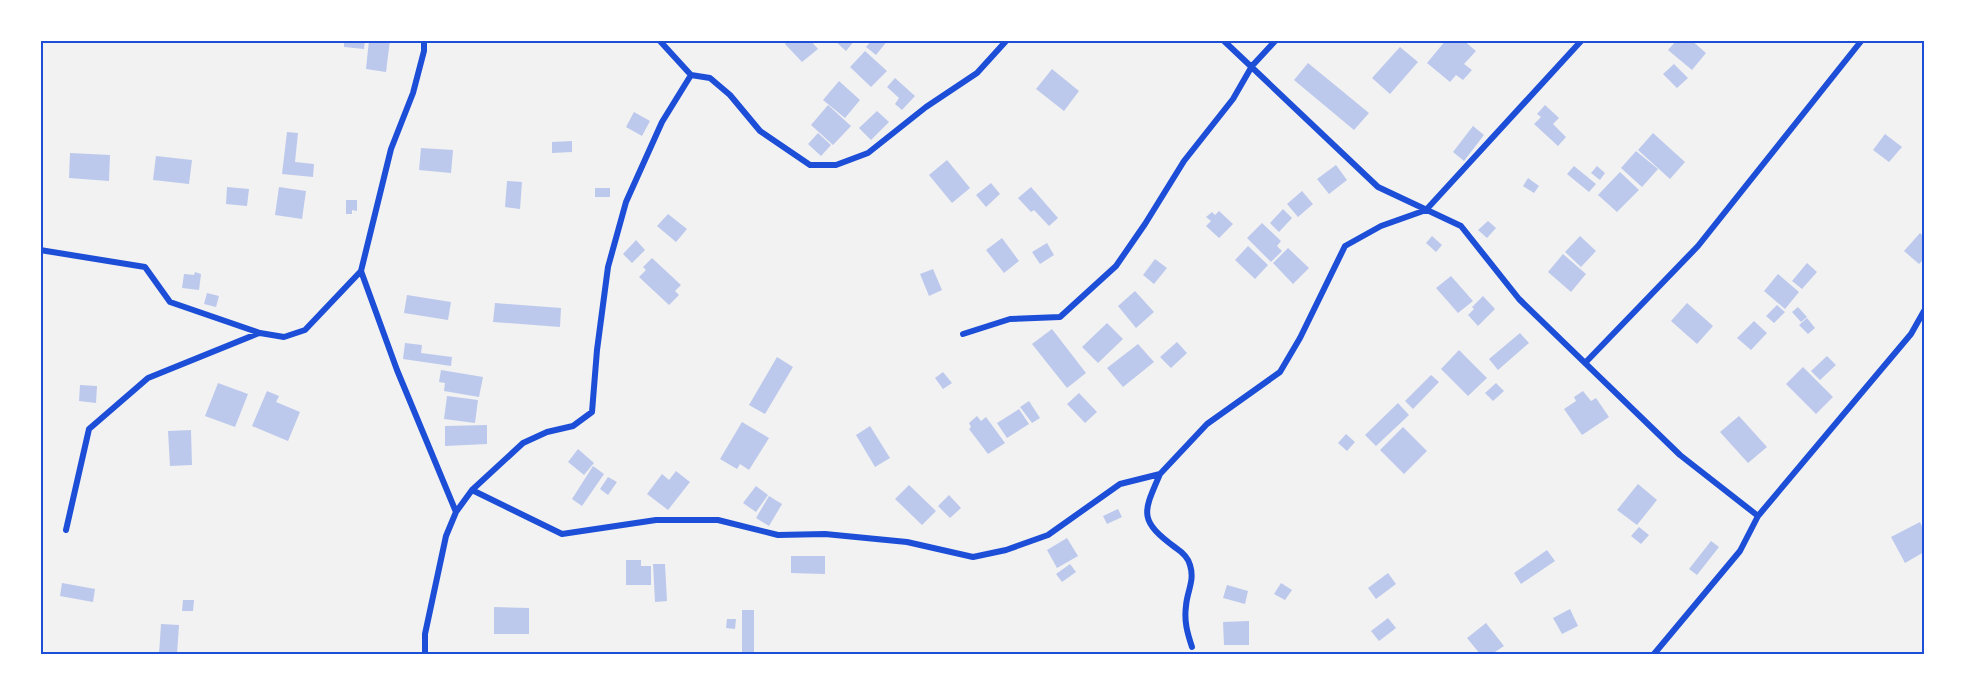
<svg xmlns="http://www.w3.org/2000/svg" width="1965" height="695" font-family="Lato,sans-serif">
<style>
.building{fill:#bdc9ec}
.lines{fill:none;stroke-linecap:round;stroke-linejoin:round}
.minor{stroke:#1d4ed8;stroke-width:6}
.neatline{fill:none;stroke:#1d4ed8;stroke-width:2}
</style>
<rect width="100%" height="100%" fill="#f2f2f2"/>
<path class="building" d="M 344,40 L 365,40 L 364,49 L 344,47 Z
M 369,40 L 390,40 L 386,72 L 366,69 Z
M 788,40 L 810,40 L 818,49 L 802,62 L 785,44 Z
M 834,40 L 855,40 L 846,51 Z
M 872,40 L 888,40 L 876,55 L 866,47 Z
M 1446,40 L 1463,40 L 1476,51 L 1464,64 L 1472,70 L 1463,80 L 1456,75 L 1450,82 L 1427,63 Z
M 1677,40 L 1691,40 L 1706,53 L 1692,70 L 1668,50 Z
M 1400,47 L 1418,62 L 1390,94 L 1372,78 Z
M 865,51 L 887,71 L 871,87 L 850,67 Z
M 1308,63 L 1369,113 L 1354,130 L 1294,80 Z
M 1674,64 L 1688,78 L 1677,88 L 1663,74 Z
M 1052,69 L 1079,91 L 1064,111 L 1036,89 Z
M 895,78 L 915,96 L 902,110 L 895,104 L 899,98 L 887,87 Z
M 839,81 L 860,100 L 845,118 L 823,100 Z
M 828,105 L 851,126 L 833,145 L 811,125 Z
M 1545,105 L 1559,118 L 1553,124 L 1566,137 L 1558,146 L 1534,124 L 1541,117 L 1537,114 Z
M 877,111 L 889,122 L 871,140 L 859,128 Z
M 634,112 L 650,121 L 642,136 L 626,127 Z
M 1473,126 L 1484,135 L 1464,161 L 1453,152 Z
M 287,132 L 298,133 L 295,162 L 314,164 L 313,177 L 282,174 Z
M 818,133 L 831,145 L 821,156 L 808,144 Z
M 1653,133 L 1685,162 L 1670,179 L 1638,150 Z
M 1885,134 L 1902,147 L 1889,162 L 1873,150 Z
M 572,141 L 572,152 L 552,153 L 552,142 Z
M 421,148 L 453,150 L 451,173 L 419,170 Z
M 1636,151 L 1658,169 L 1642,187 L 1621,168 Z
M 70,153 L 110,155 L 109,181 L 69,178 Z
M 156,156 L 192,160 L 189,184 L 153,180 Z
M 947,160 L 970,188 L 952,203 L 929,175 Z
M 1336,165 L 1347,180 L 1329,194 L 1317,179 Z
M 1574,166 L 1596,184 L 1589,192 L 1567,174 Z
M 1597,166 L 1605,173 L 1600,180 L 1591,173 Z
M 1620,172 L 1639,190 L 1617,212 L 1598,195 Z
M 1528,178 L 1539,186 L 1534,193 L 1523,186 Z
M 507,181 L 522,182 L 520,209 L 505,207 Z
M 991,183 L 1000,194 L 986,207 L 976,195 Z
M 227,187 L 249,189 L 247,206 L 226,204 Z
M 279,187 L 306,191 L 302,219 L 275,215 Z
M 1031,187 L 1058,218 L 1049,226 L 1034,210 L 1031,212 L 1018,198 Z
M 595,188 L 610,188 L 610,197 L 595,197 Z
M 1302,191 L 1313,204 L 1298,217 L 1287,204 Z
M 346,200 L 357,200 L 357,211 L 352,210 L 352,214 L 346,214 Z
M 1283,209 L 1292,218 L 1279,232 L 1270,223 Z
M 1219,211 L 1233,224 L 1219,238 L 1206,226 L 1211,221 L 1206,217 L 1212,212 L 1215,215 Z
M 668,214 L 687,229 L 676,242 L 657,226 Z
M 1488,221 L 1496,228 L 1487,238 L 1478,230 Z
M 1262,223 L 1281,241 L 1277,246 L 1282,251 L 1271,262 L 1247,238 Z
M 1920,233 L 1924,237 L 1924,259 L 1919,264 L 1904,251 Z
M 1432,236 L 1442,245 L 1436,252 L 1426,243 Z
M 1580,236 L 1596,251 L 1581,267 L 1565,252 Z
M 1002,238 L 1019,261 L 1004,273 L 986,250 Z
M 636,240 L 645,250 L 632,263 L 623,254 Z
M 1047,243 L 1054,255 L 1040,264 L 1032,252 Z
M 1248,246 L 1268,265 L 1255,279 L 1235,260 Z
M 1288,248 L 1309,268 L 1293,284 L 1273,263 Z
M 1563,254 L 1586,274 L 1571,292 L 1548,272 Z
M 652,258 L 681,285 L 675,291 L 679,295 L 669,305 L 639,277 L 646,270 L 643,267 Z
M 1155,259 L 1167,268 L 1154,284 L 1143,275 Z
M 1807,263 L 1817,272 L 1802,289 L 1792,281 Z
M 933,269 L 942,290 L 929,296 L 920,274 Z
M 195,272 L 201,274 L 199,290 L 182,288 L 184,274 L 194,275 Z
M 1778,274 L 1799,292 L 1785,309 L 1764,291 Z
M 1451,276 L 1473,301 L 1458,313 L 1436,288 Z
M 1135,291 L 1154,312 L 1136,328 L 1118,306 Z
M 207,293 L 219,296 L 216,307 L 204,304 Z
M 407,295 L 451,302 L 448,320 L 404,313 Z
M 1483,296 L 1495,309 L 1478,326 L 1468,315 L 1474,309 L 1472,307 Z
M 495,303 L 561,308 L 560,327 L 493,322 Z
M 1687,303 L 1713,326 L 1697,344 L 1671,321 Z
M 1777,305 L 1785,312 L 1774,323 L 1766,316 Z
M 1798,307 L 1807,317 L 1801,322 L 1792,312 Z
M 1807,318 L 1815,328 L 1808,334 L 1799,325 Z
M 1754,321 L 1767,333 L 1751,350 L 1737,338 Z
M 1107,323 L 1123,339 L 1098,363 L 1082,347 Z
M 1052,329 L 1086,373 L 1067,388 L 1032,344 Z
M 1520,333 L 1529,343 L 1498,370 L 1489,359 Z
M 1177,342 L 1187,353 L 1171,368 L 1160,357 Z
M 405,343 L 422,345 L 421,353 L 452,357 L 451,366 L 403,359 Z
M 1138,344 L 1154,362 L 1123,387 L 1107,368 Z
M 1459,350 L 1487,378 L 1468,396 L 1441,369 Z
M 1827,356 L 1836,365 L 1820,380 L 1811,371 Z
M 777,357 L 793,367 L 765,414 L 749,405 Z
M 1803,367 L 1833,397 L 1816,414 L 1786,384 Z
M 441,370 L 483,377 L 479,397 L 444,391 L 445,383 L 439,382 Z
M 943,372 L 952,383 L 943,389 L 935,378 Z
M 1431,375 L 1439,382 L 1413,409 L 1405,401 Z
M 218,383 L 248,394 L 235,427 L 205,416 Z
M 1496,383 L 1504,391 L 1493,401 L 1485,393 Z
M 80,385 L 97,386 L 96,403 L 79,401 Z
M 267,391 L 279,396 L 276,402 L 300,412 L 288,441 L 252,426 Z
M 1583,391 L 1591,401 L 1596,398 L 1609,417 L 1582,435 L 1564,409 L 1576,401 L 1574,397 Z
M 1079,393 L 1097,412 L 1085,423 L 1067,404 Z
M 447,396 L 478,400 L 475,423 L 444,419 Z
M 1029,401 L 1040,418 L 1032,423 L 1020,407 Z
M 1398,403 L 1409,415 L 1376,446 L 1365,435 Z
M 1019,409 L 1029,424 L 1007,438 L 997,423 Z
M 977,416 L 981,421 L 986,417 L 1005,443 L 988,454 L 969,429 L 971,427 L 969,423 Z
M 1739,416 L 1767,447 L 1748,463 L 1720,432 Z
M 742,422 L 769,438 L 749,470 L 740,464 L 737,469 L 720,459 Z
M 487,425 L 487,444 L 445,446 L 445,426 Z
M 870,426 L 890,458 L 875,467 L 856,435 Z
M 1403,427 L 1427,451 L 1404,474 L 1380,450 Z
M 191,430 L 192,465 L 170,466 L 168,431 Z
M 1346,434 L 1355,442 L 1347,451 L 1338,443 Z
M 578,449 L 594,463 L 584,475 L 568,462 Z
M 593,466 L 604,474 L 582,506 L 572,499 Z
M 676,471 L 690,482 L 668,510 L 647,494 L 662,474 L 669,480 Z
M 608,477 L 617,482 L 608,495 L 600,489 Z
M 1638,484 L 1657,500 L 1637,525 L 1617,510 Z
M 909,485 L 936,511 L 922,525 L 895,499 Z
M 756,486 L 768,495 L 756,512 L 743,503 Z
M 949,495 L 961,508 L 950,518 L 938,506 Z
M 769,496 L 782,504 L 769,526 L 756,518 Z
M 1118,509 L 1122,517 L 1107,524 L 1103,516 Z
M 1920,522 L 1924,531 L 1924,552 L 1905,563 L 1891,537 Z
M 1639,527 L 1649,535 L 1641,544 L 1631,536 Z
M 1067,538 L 1078,556 L 1057,568 L 1047,550 Z
M 1711,541 L 1719,547 L 1697,575 L 1689,569 Z
M 1547,550 L 1555,561 L 1521,584 L 1514,573 Z
M 791,556 L 825,556 L 825,574 L 791,573 Z
M 626,560 L 641,560 L 641,566 L 651,566 L 651,585 L 626,585 Z
M 653,564 L 665,564 L 667,601 L 655,602 Z
M 1070,564 L 1076,572 L 1062,582 L 1056,574 Z
M 1388,573 L 1396,584 L 1376,599 L 1368,588 Z
M 62,583 L 95,589 L 93,602 L 60,596 Z
M 1281,583 L 1292,590 L 1285,600 L 1274,594 Z
M 1227,585 L 1248,591 L 1245,604 L 1223,598 Z
M 183,600 L 194,600 L 193,611 L 182,611 Z
M 494,607 L 529,608 L 529,634 L 494,634 Z
M 1570,609 L 1578,626 L 1562,634 L 1553,618 Z
M 742,610 L 754,610 L 754,652 L 742,652 Z
M 1388,618 L 1396,628 L 1379,641 L 1371,631 Z
M 727,619 L 736,619 L 735,629 L 726,628 Z
M 1249,621 L 1249,645 L 1224,645 L 1223,622 Z
M 1486,623 L 1504,646 L 1492,654 L 1480,654 L 1467,638 Z
M 161,624 L 179,625 L 177,654 L 159,654 Z"/>
<g class="lines">
<path class="minor" d="M 424,40 L 424,51 L 413,93 L 391,149 L 361,271 L 397,370 L 456,512
M 1223,40 L 1378,187 L 1461,226 L 1519,299 L 1680,455 L 1758,516
M 691,75 L 710,78 L 730,95 L 760,131 L 810,165 L 836,165 L 868,153 L 926,107 L 977,73 L 1007,40
M 40,250 L 145,267 L 170,302 L 260,333 L 284,337 L 305,330 L 361,271
M 963,334 L 1010,319 L 1060,317 L 1116,266 L 1145,224 L 1184,161 L 1233,99 L 1252,66 L 1276,40
M 1585,363 L 1698,246 L 1862,40
M 1160,474 C 1143,513 1138,520 1176,548 C 1182,552 1188,557 1190,565 C 1195,581 1187,591 1186,606 C 1184,621 1187,632 1192,647
M 472,490 L 562,534 L 656,520 L 718,520 L 778,535 L 825,534 L 907,542 L 973,557 L 1006,550 L 1048,535 L 1120,484 L 1160,474 L 1207,424 L 1280,372 L 1300,338 L 1345,246 L 1381,226 L 1426,210 L 1582,40
M 66,530 L 89,429 L 148,378 L 259,333
M 425,654 L 425,634 L 446,536 L 456,512 L 472,490 L 523,443 L 547,432 L 573,426 L 592,412 L 597,350 L 608,267 L 626,202 L 662,122 L 691,75 L 659,40
M 1654,654 L 1740,551 L 1758,516 L 1911,334 L 1924,311"/>
</g>
<rect width="1965" height="695" fill="none" stroke="#ffffff" stroke-width="84"/>
<rect x="42" y="42" width="1881" height="611" class="neatline"/>
</svg>
